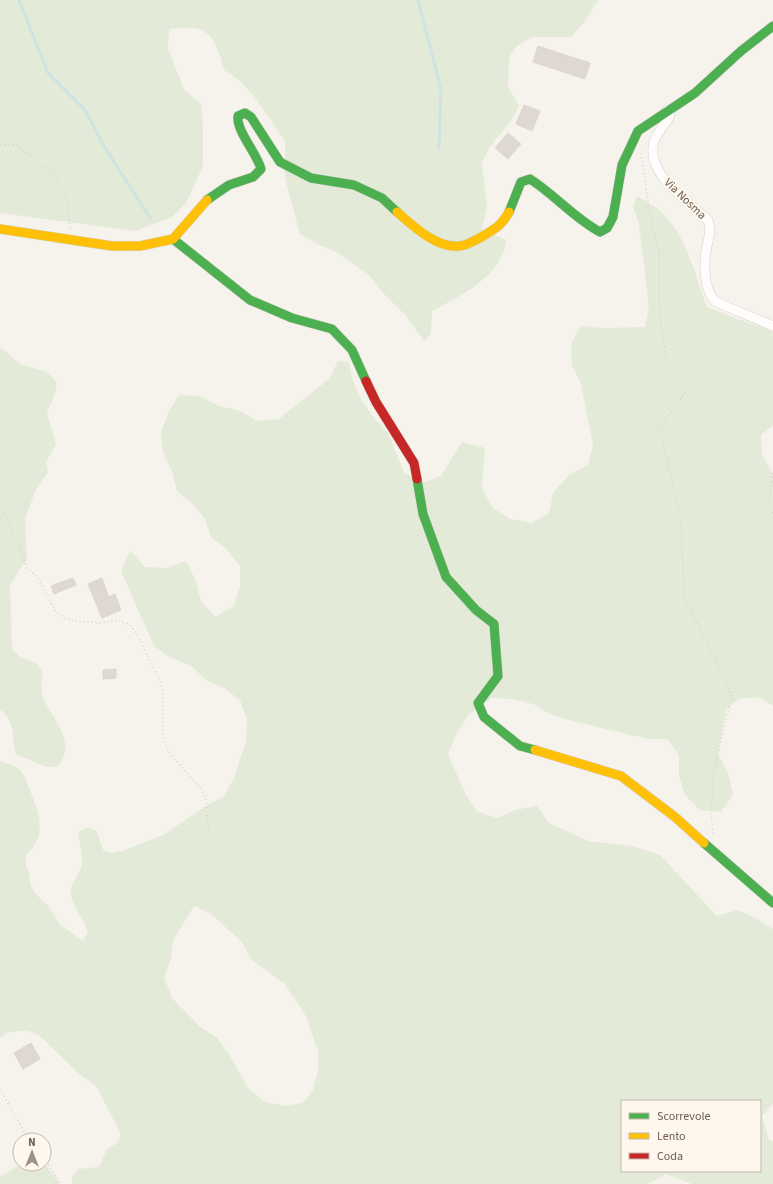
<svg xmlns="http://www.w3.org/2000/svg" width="773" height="1184" font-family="'Source Sans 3',sans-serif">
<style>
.green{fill:#e3ebd8;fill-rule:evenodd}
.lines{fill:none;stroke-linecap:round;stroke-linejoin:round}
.stream{stroke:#cfe2e4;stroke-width:3}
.building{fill:#dfd8d2;stroke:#ded6cf}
.street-casing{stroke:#d5cfca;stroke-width:10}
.fast-casing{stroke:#d5cfca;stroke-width:10}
.slow-casing{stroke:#d5cfca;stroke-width:10}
.jam-casing{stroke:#d5cfca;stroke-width:10}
.path{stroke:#d6d0cc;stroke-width:1.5;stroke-dasharray:1 3;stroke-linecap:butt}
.street{stroke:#fefdfc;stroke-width:9}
.fast{stroke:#4caf50;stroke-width:9}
.slow{stroke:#ffc107;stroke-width:9}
.jam{stroke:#c62828;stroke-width:9}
.labels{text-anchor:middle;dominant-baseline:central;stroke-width:4;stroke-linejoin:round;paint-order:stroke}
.street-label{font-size:12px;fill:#705b4f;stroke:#fdf7ed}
</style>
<rect width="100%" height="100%" fill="#f6f2ec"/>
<path class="green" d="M 0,0 L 598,0 L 584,22 L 571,37 L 532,37 L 517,46 L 509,57 L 508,87 L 519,106 L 510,122 L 489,148 L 482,163 L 487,206 L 482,229 L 506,240 C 502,277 461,295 432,311 L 431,334 L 424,341 L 406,316 L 381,291 L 369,275 L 336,252 L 317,244 L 300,234 L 285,178 L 285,141 L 254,96 L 240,81 L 224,70 C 215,34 208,24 169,29 L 168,49 L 184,89 L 201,104 L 203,124 L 203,166 L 186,203 L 172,217 L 135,231 L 0,213 Z
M 637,196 C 644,201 654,205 660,211 C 688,236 694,275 707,307 L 751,324 L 773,331 L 773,425 L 761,435 L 762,455 L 773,474 L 773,706 L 758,697 L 738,699 L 726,710 L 718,754 L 728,773 L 733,794 L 721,812 L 700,810 L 685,795 L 679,776 L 679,755 L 667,739 L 648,739 L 568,720 L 550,714 L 533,704 L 513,699 L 492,698 L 468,715 L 457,733 L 448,754 L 465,793 L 476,811 L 497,818 L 515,810 L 537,806 L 549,823 L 588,841 L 632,846 L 660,855 L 717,916 L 738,910 L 757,919 L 773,929 L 773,1104 L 762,1116 L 769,1140 L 773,1141 L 773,1184 L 692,1184 L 666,1174 L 648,1184 L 72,1184 L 72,1177 L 78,1169 L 99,1167 L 107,1149 L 117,1143 L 121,1134 L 96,1086 L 78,1073 L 39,1035 L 28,1031 L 18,1031 L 7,1033 L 0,1038 L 0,761 C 7,763 14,765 20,770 C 25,776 28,785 31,793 C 40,816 47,836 26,855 L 26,865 L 29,874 L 30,884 L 35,893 L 49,907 L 59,924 L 83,941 L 88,932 C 84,919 73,908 71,895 C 69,883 81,874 82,863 C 83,853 79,842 78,832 L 88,827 L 97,831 L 103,850 L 112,853 L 122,851 L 163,835 L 206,806 L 224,796 L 234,778 L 246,741 L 247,720 L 240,700 L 224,688 L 206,680 L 190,665 L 171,658 L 154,646 L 121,571 L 130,551 L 145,567 L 166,568 L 186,561 L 195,579 L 201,601 L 215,617 L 234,606 L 240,586 L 240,566 L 226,549 L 211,537 L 205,519 L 192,503 L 177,491 L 172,471 L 163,453 L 161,433 L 168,413 L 179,395 L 200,396 L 219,406 L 240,411 L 257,421 L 279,419 L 329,379 L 338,361 L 349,362 L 353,382 L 362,401 L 374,418 L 388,433 L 404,472 L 421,483 L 441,476 L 462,442 L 485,448 L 482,489 L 493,508 L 510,519 L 532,523 L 549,513 L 553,493 L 568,476 L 588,465 L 593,445 L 581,384 L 572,365 L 571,344 L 581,326 L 601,328 L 645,327 L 649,306 L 639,225 L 633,206 ZM 194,906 L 211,914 L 242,942 L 252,960 L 284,983 L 306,1016 L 318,1051 L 318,1071 L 313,1090 L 303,1103 L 284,1106 L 263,1101 L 248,1088 L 229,1054 L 217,1038 L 199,1026 L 172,998 L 164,978 L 171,959 L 173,940 ZM 622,1101 L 760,1101 L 760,1171 L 622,1171 Z
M 0,348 C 9,352 14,361 23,365 C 38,371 46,367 57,383 L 55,394 L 47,413 L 56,444 L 46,462 L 48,472 L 36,489 L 25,519 L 27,560 L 21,567 L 10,585 L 12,649 L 19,656 L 37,664 L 43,673 C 42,679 40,688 42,694 C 50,719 80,741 57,767 L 46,767 L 16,754 C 11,738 16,719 0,710 Z
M 44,1162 L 60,1184 L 0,1184 L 0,1177 L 21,1164 L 44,1164 Z"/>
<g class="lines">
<path class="stream" d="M 19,0 L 48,73 L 85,110 L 104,146 L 150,218
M 418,0 L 441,89 L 439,148"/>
</g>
<path class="building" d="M 538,46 L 590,63 L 585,79 L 533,62 Z
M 524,105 L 540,111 L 532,131 L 516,124 Z
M 508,133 L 521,144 L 508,159 L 495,148 Z
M 73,578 L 76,585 L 54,594 L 51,586 Z
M 102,578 L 109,597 L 115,594 L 121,610 L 102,618 L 88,584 Z
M 116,669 L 116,678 L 103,679 L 103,670 Z
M 31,1043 L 40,1059 L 23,1069 L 14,1053 Z"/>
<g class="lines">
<defs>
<path id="street" d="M 667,110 L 670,114 L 669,118 C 664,125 659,131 655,139 C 642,172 688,201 708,220 C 712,231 708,240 706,251 C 704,267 704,290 716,302 L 773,326"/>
<path id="fast" d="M 207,200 L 229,185 L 253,177 L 261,169 C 257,153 236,131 238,116 L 245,113 L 251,117 L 280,162 L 311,178 L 354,185 L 382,198 L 397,212
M 509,212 L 521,182 L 530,179 C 555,195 574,218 600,232 L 607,228 L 613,217 L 622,165 L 638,131 L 695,93 L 741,51 L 773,26
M 173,239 L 250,300 L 292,318 L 332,329 L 352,350 L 366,381
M 417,479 L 423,514 L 446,577 L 476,610 L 494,624 L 498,676 L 478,703 L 484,717 L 520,746 L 535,750
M 704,843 L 773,903"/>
<path id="slow" d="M 397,212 C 413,226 437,249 460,246 C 468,245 476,240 483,236 C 496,228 502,225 509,212
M 0,229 L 112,246 L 140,246 L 173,239 L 207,200
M 535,750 L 621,776 L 675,817 L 704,843"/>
<path id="jam" d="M 366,381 L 376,402 L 414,463 L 417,479"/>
</defs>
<use href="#street" class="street-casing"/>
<use href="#fast" class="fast-casing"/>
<use href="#slow" class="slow-casing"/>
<use href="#jam" class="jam-casing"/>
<path class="path" d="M 0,145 L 17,145 L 54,175 L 66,196 L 70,229
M 641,153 L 650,215 L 659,252 L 659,311 L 667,363 L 692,382 L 660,429 L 681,521 L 684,597 L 716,661 L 732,696 L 714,769 L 711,812 L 713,834
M 773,473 L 769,502 L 773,515
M 0,510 L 7,517 L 27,568 L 38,578 L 56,612 L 65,618 L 75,621 L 101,623 L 115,620 L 129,624 L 137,634 L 160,681 L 163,693 L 163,733 L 166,746 L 171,755 L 202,790 L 206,799 L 209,836
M 0,1089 L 29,1140
M 44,1158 L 61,1184"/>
<use href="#street" class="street"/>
<use href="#fast" class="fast"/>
<use href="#slow" class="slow"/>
<use href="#jam" class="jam"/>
</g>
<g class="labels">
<g class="street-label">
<text transform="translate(685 199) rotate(44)">Via Nosma</text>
</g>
</g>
<rect x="621" y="1100" width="140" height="72" fill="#fdf7ed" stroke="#c5b9ae"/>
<rect x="629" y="1113" width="20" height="6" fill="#4caf50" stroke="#c5b9ae"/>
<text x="657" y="1120" font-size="12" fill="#705b4f">Scorrevole</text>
<rect x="629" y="1133" width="20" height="6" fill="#ffc107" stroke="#c5b9ae"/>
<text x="657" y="1140" font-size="12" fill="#705b4f">Lento</text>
<rect x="629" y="1153" width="20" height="6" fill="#c62828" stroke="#c5b9ae"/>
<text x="657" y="1160" font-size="12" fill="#705b4f">Coda</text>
<g transform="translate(32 1152)"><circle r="19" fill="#fdf7ed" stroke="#c5b9ae"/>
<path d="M0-3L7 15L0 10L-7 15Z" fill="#9f9086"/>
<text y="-6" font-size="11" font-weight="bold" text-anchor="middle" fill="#705b4f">N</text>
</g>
</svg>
